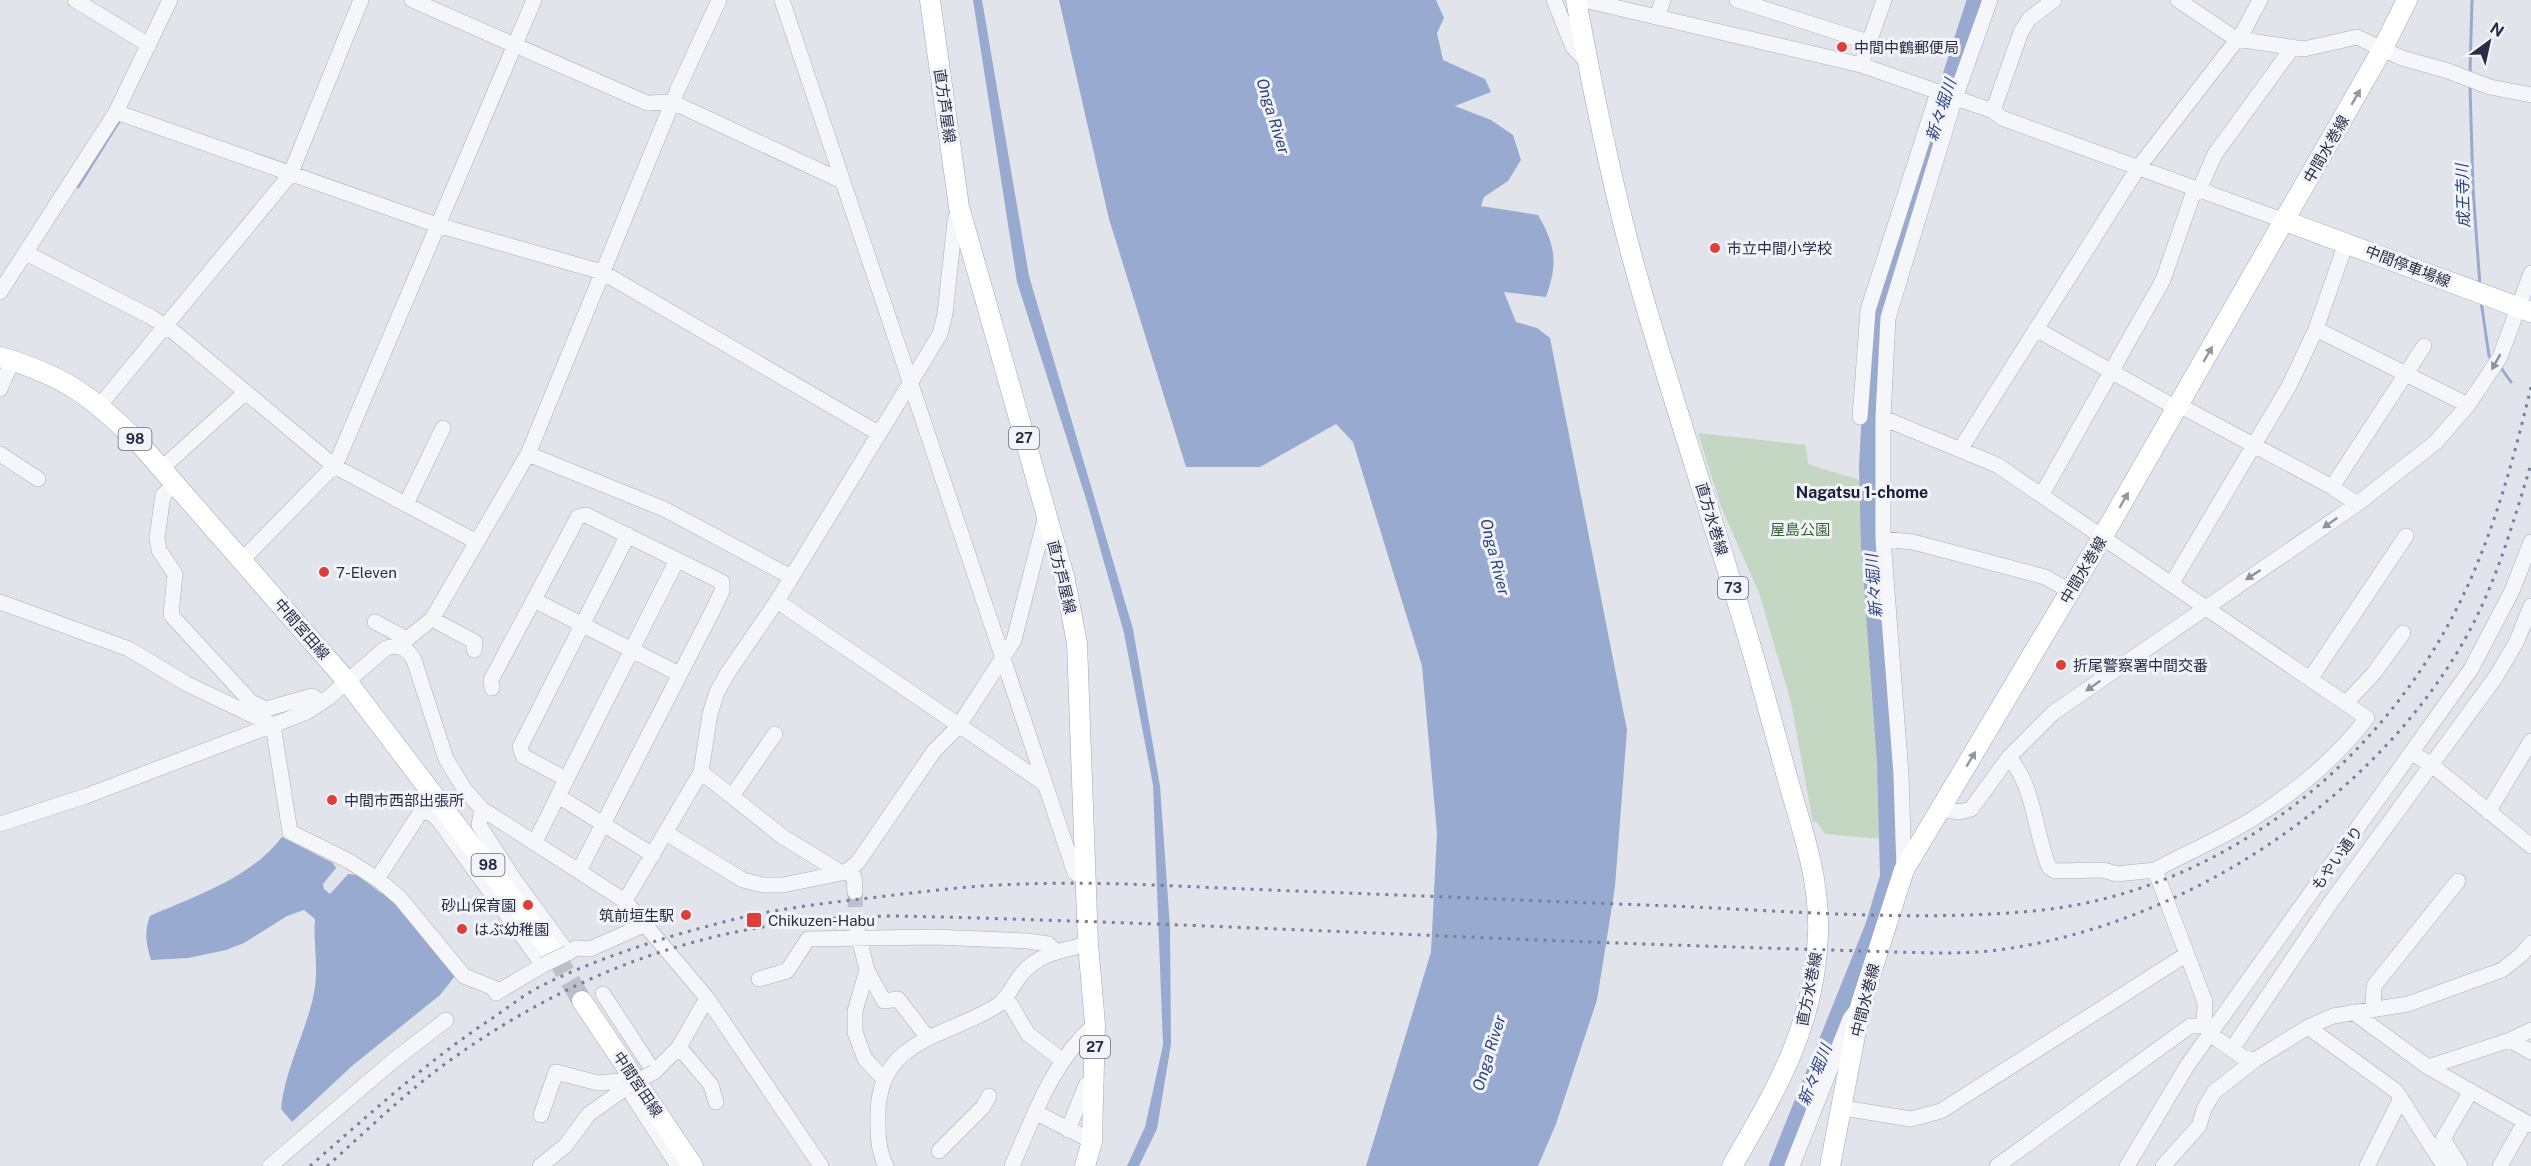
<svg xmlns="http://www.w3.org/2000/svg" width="2531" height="1166" font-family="'Public Sans','Noto Sans JP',sans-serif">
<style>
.green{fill:#c4d7c2}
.water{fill:#99aad0}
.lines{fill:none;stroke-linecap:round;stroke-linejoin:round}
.stream{stroke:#99aad0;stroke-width:3}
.river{stroke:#99aad0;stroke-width:20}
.minor-tunnel{stroke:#bdbfcb;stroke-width:15;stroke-dasharray:15 8;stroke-linecap:butt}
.major-tunnel{stroke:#bdbfcb;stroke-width:20;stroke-dasharray:20 10;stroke-linecap:butt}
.minor-casing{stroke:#aaadba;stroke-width:16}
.major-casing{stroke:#a0a5b9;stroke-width:21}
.minor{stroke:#f5f6fa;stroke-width:15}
.major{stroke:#fff;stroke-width:20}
.rail{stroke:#797f98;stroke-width:3;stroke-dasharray:3 6;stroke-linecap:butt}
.minor-bridge-casing{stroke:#aaadba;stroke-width:16;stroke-linecap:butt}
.minor-bridge{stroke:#f5f6fa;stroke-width:15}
.oneway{fill:#9496a2}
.oneway2{fill:#8e92a0}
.poi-dot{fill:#de3e3a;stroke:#f2f4f9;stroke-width:2}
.labels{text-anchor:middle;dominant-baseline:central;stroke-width:6;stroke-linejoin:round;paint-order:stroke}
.shield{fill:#f2f4f9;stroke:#65697c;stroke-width:1.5}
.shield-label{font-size:14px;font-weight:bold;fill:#282d46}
.poi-label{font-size:15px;fill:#282d46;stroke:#f2f4f9;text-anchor:start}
.street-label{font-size:15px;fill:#282d46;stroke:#f2f4f9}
.park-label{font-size:15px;fill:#346433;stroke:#f2f4f9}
.water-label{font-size:16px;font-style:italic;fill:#2d437f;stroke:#f2f4f9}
.neighbourhood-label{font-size:16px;font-weight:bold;fill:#1a1f37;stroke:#f2f4f9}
</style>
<rect width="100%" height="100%" fill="#e2e4ec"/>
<path class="green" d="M 1698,433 L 1806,445 L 1808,464 L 1859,480 L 1877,650 L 1882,839 L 1825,834 L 1816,821 L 1813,823 L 1791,702 L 1759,593 L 1720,504 Z"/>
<path class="water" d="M 973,0 L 982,0 L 1029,276 L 1133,629 L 1160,786 L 1170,927 L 1171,1044 L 1157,1129 L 1139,1166 L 1127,1166 L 1145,1127 L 1163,1045 L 1153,785 L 1124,633 L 1087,502 L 1017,282 Z
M 1059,0 L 1436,0 L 1444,18 L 1437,33 L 1443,60 L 1485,79 L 1491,92 L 1455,106 L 1491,120 L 1513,135 L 1521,160 L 1508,181 L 1484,197 L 1481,206 L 1538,215 C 1556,246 1558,263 1546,297 L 1504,292 L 1516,322 L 1537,328 L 1550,338 L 1627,730 L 1615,887 L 1597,1000 L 1556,1124 L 1538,1166 L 1366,1166 L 1431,952 L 1437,833 L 1422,666 L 1353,442 L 1336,424 L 1260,467 L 1186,467 L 1109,219 Z
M 282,837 L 333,863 L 336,868 L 323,884 L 324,889 L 330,894 L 348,874 L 357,875 L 381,893 L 386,892 L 455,976 L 440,995 L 352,1066 L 292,1122 L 281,1109 C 285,1068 306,1033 314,993 C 319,968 313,944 315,919 L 304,910 L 287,916 L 244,943 L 226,950 L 188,958 L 151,960 C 146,945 144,931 150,916 C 195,896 251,878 282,837 Z"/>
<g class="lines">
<path class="stream" d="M 2470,73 L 2472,0
M 2470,86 L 2473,189 L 2480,286
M 78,187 L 120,120
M 2481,301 L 2489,356 L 2492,359
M 2499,365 L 2511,382"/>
<path class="river" d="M 1779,1166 L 1875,927 L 1890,877 L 1887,762 L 1871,546 L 1869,467 L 1877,311 L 1977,0"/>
<path class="minor-tunnel" d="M 855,892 L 856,927"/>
<path class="major-tunnel" d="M 555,955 L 582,1001"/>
<defs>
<path id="minor" d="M 75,0 L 149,45
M 412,0 L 647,103 L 672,102 L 842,181
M 782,0 L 1075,873 L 1086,879
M 1554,0 L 1573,47 L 1587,62
M 1584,0 L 1861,65 L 1993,111 L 2002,118 L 2285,221
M 1737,0 L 1871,43
M 2178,0 L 2236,39 L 2304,49 L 2357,37 L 2402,58 L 2448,71 L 2490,87 L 2531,95
M 1657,17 L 1663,0
M 1861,65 L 1884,0
M 1993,111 L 2021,32 L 2029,19 L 2054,0
M 116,112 L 437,225 L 602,272 L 878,433
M 26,253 L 151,317 L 174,332 L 334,466 L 475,541
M 0,292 L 116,112 L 170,0
M 2036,329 L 2171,405 L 2179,405 L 2332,487 L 2357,504
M 2316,329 L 2468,405
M 0,389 L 12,361
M 100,405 L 290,175 L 361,0
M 1860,417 L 1868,310 L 1938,92
M 1883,418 L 1997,465 L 2367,718 C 2338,756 2298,790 2257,816 C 2225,837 2188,852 2155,870 L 2117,874 L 2103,870 L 2055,871 L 2049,867 C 2034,830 2035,788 2009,757
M 1961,448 L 2138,168 L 2243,32 L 2260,0
M 0,454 L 38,479
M 528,454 L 664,509 L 791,577
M 161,469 L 246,392
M 175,484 L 163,495 L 157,538 L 159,550 L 175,574 L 171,615 L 251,702 L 266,709 L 312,696 L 321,703
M 2332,487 L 2424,346
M 2042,494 L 2163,280 L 2193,194 L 2199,190 L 2215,154 L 2293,47
M 406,504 L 443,428
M 1883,539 L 1913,542 L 2045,577 L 2070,591
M 242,560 L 334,466 L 339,457 L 534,0
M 2172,583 L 2289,386 L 2316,329 L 2346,243
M 534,600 L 679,674
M 777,601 L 1045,784
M 0,602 L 129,649 L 187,684 L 273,725
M 432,619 L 475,642 L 474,650
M 375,622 L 407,639
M 401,647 L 407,639 L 432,619 L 528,454 L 677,91 L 719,0
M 2310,679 L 2406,536
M 492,688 L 491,680 L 578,517 L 586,515 L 722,582 L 722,591 L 713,610 L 603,824 L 558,796 L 677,560
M 2346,703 L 2374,673 L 2403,633
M 273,725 L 290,832 L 349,861 L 380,881 L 400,898 L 464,976 L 494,988 L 496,993 L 543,965 L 437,818 L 429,812 L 420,813 L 377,879
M 2412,753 L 2433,766 L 2531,846
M 701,772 L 783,837 L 842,873
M 566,779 L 523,756 L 520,747 L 628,535
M 732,796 L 775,734
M 482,809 L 479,825 L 516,882 L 568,953 L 576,948 L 590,949 L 644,925
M 1941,809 L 1959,812 L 1971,809 L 2009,757 L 2053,713 L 2357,504 L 2436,442 L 2468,405 L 2500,357 L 2531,273
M 2488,812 L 2531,741
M 0,824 L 86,796 L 307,712 L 328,698 L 386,648 C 399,644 408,648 414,660 L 446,759 L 465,790 L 482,809 L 625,901 L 707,998 L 821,1166
M 666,833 L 743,880 L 763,885 L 783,885 L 846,872 L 858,862 L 934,751 L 958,727 L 1014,640 L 1046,515
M 535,842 L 558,796
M 1904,870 L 1901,774 L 1883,539 L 1883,418 L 1888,318 L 1955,98 L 1990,0
M 2155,870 L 2205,1002 L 2204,1026 L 2210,1034 L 2244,1058 L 2255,1060 L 2308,1027 L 2333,1016 L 2408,1004 L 2502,970 L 2522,954 L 2531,943
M 579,871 L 603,824 L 653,855
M 846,872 L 854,877 L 855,892
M 625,901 L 701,772 L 710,714 L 717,692 L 727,674 L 777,601 L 940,334 L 945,314 L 955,221 L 959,207
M 857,930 L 867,970 L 855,1011 L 855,1032 L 865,1059 L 883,1078
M 867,970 L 884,1001 L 898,999 L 928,1038
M 759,979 L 787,971 L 808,939 L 934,937 L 1028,941 L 1048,944 L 1057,952
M 603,994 L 654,1072 L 679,1047 L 707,998
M 1004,999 L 1011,1005 L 1028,1034 L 1062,1060
M 2373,1009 L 2374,986 L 2458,881
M 2353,1012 L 2428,1067 L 2531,1125
M 2308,1027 L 2396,1091 L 2444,1166
M 2510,1040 L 2531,1052
M 679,1047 L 711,1085 L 716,1102
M 2232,1049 L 2331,902 L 2495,678 L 2516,643 L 2531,606
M 2428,1067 L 2510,1040 L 2531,1030
M 1843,1108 L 1911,1119 L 1941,1111 L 2187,954
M 1035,1112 L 1092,1141
M 541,1115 L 556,1072 L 598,1083 L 619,1081 L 627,1087 L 678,1166
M 1068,1130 L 1086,1085
M 939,1151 L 983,1107 L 989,1096
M 270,1166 L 394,1060 L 446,1020
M 540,1166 L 565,1146 L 589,1114 L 627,1087
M 886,1166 C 877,1148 878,1132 878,1113 C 879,1038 948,1037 998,1005 C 1007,999 1013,985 1020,976 C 1038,953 1061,951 1088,944
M 1012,1166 C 1036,1112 1050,1065 1095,1024
M 1792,1166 L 1850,1019 L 1856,1011
M 1997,1166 L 2190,1026 L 2204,1026
M 2127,1166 L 2187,1066 L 2471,669 L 2512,591 L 2531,542
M 2163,1166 L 2199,1126 L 2204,1109 L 2214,1092 L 2255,1060
M 2367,1166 L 2401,1098
M 2460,1166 L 2443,1139 L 2471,1091
M 2500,1166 L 2525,1122"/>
<path id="major" d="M 930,0 L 959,207 L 1065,580 L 1077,643 L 1088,944 L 1095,1024 L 1092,1141 L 1085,1166
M 1576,0 C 1592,86 1609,172 1632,257 C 1669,393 1716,526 1755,661 C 1767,704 1779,747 1791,791 C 1805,837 1820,885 1818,934 C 1815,1026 1776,1090 1732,1166
M 2285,221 L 2531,312
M 0,357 C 64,375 94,398 140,444 L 346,680 L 555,955
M 582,1001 L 693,1166
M 1830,1166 L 1861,1004 L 1904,870 L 2103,536 L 2383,48 L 2407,0"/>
</defs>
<use href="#minor" class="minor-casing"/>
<use href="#major" class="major-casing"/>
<use href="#minor" class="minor"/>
<use href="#major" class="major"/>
<path class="rail" d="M 310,1166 C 369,1115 426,1062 491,1019 C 509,1007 526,993 545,984 C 599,958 658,939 716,924 C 766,910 818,904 869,898 C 921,892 972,885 1024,884 C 1106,881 1188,887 1270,890 C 1403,895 1537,901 1671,906 C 1789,911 1916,922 2033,911 C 2216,894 2376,769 2457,608 C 2492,539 2513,462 2531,387
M 327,1166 C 370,1128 411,1087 459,1054 C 594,960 734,916 898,916 C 1120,921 1342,932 1564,941 C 1664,945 1764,948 1864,951 C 1911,952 1958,956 2005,949 C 2186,923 2375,799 2465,639 C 2496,584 2513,523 2531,464"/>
<defs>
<path id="minor-bridge" d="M 543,965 L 568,953
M 627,1087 L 654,1072"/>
</defs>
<use href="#minor-bridge" class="minor-bridge-casing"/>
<use href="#minor-bridge" class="minor-bridge"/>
</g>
<defs><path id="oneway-solid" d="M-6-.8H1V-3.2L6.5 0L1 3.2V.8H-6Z" transform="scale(1.5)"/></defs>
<g class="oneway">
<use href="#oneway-solid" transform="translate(2356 97) rotate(-60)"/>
<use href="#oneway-solid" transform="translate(2208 354) rotate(-60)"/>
<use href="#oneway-solid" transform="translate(2124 500) rotate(-60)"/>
<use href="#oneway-solid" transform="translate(1971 759) rotate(-59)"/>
</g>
<g class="oneway2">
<use href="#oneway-solid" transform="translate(2496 362) rotate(119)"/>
<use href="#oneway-solid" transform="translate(2330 523) rotate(145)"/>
<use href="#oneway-solid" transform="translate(2253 575) rotate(147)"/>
<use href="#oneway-solid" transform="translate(2093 686) rotate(145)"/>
</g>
<g class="poi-dot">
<circle cx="1842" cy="47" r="6"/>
<circle cx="1715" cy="248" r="6"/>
<circle cx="324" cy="572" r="6"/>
<circle cx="2061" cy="665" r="6"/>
<circle cx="332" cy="800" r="6"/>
<circle cx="528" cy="905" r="6"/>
<circle cx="686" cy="915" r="6"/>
<rect x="746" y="912" width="16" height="16" rx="3"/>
<circle cx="462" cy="929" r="6"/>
</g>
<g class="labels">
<g class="shield">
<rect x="1009" y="427" width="30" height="22" rx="4.5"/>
<rect x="118.5" y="428" width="33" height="22" rx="4.5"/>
<rect x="1718" y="577" width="30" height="22" rx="4.5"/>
<rect x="471.5" y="854" width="33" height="22" rx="4.5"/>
<rect x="1080" y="1036" width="30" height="22" rx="4.5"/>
</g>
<g class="shield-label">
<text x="1024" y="438">27</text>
<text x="135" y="439">98</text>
<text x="1733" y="588">73</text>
<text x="488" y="865">98</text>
<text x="1095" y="1047">27</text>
</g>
<g class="poi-label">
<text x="1854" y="47">中間中鶴郵便局</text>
<text x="1727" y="248">市立中間小学校</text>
<text x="336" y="572">7-Eleven</text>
<text x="2073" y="665">折尾警察署中間交番</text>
<text x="344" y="800">中間市西部出張所</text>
<text x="516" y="905" text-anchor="end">砂山保育園</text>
<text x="674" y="915" text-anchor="end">筑前垣生駅</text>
<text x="768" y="920">Chikuzen-Habu</text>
<text x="474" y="929">はぶ幼稚園</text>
</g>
<g class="street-label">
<text transform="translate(945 106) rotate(82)">直方芦屋線</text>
<text transform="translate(2326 149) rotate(-60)">中間水巻線</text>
<text transform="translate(2408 266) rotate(21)">中間停車場線</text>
<text transform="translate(1712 519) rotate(73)">直方水巻線</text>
<text transform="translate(2083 570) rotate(-59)">中間水巻線</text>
<text transform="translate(1062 577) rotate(76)">直方芦屋線</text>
<text transform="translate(302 629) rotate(49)">中間宮田線</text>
<text transform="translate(2337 858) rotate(-54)">もやい通り</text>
<text transform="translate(1809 989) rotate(-79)">直方水巻線</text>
<text transform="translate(1865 1000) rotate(-76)">中間水巻線</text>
<text transform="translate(638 1084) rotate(56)">中間宮田線</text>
</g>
<g class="park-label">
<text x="1800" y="529">屋島公園</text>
</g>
<g class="water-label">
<text transform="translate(1941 110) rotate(-72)">新々堀川</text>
<text transform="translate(1273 116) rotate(73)">Onga River</text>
<text transform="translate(2463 196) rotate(-92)">成王寺川</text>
<text transform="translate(1495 557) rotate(76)">Onga River</text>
<text transform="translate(1874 586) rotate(-94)">新々堀川</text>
<text transform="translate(1489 1053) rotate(-73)">Onga River</text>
<text transform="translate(1815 1075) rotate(-68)">新々堀川</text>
</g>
<g class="neighbourhood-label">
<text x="1862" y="492">Nagatsu 1-chome</text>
</g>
</g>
<g transform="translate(2489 42) rotate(33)" stroke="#f2f4f9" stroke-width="4.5" paint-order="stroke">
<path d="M0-4.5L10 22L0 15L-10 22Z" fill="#282d46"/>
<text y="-9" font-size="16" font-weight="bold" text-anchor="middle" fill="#282d46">N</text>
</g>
</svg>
